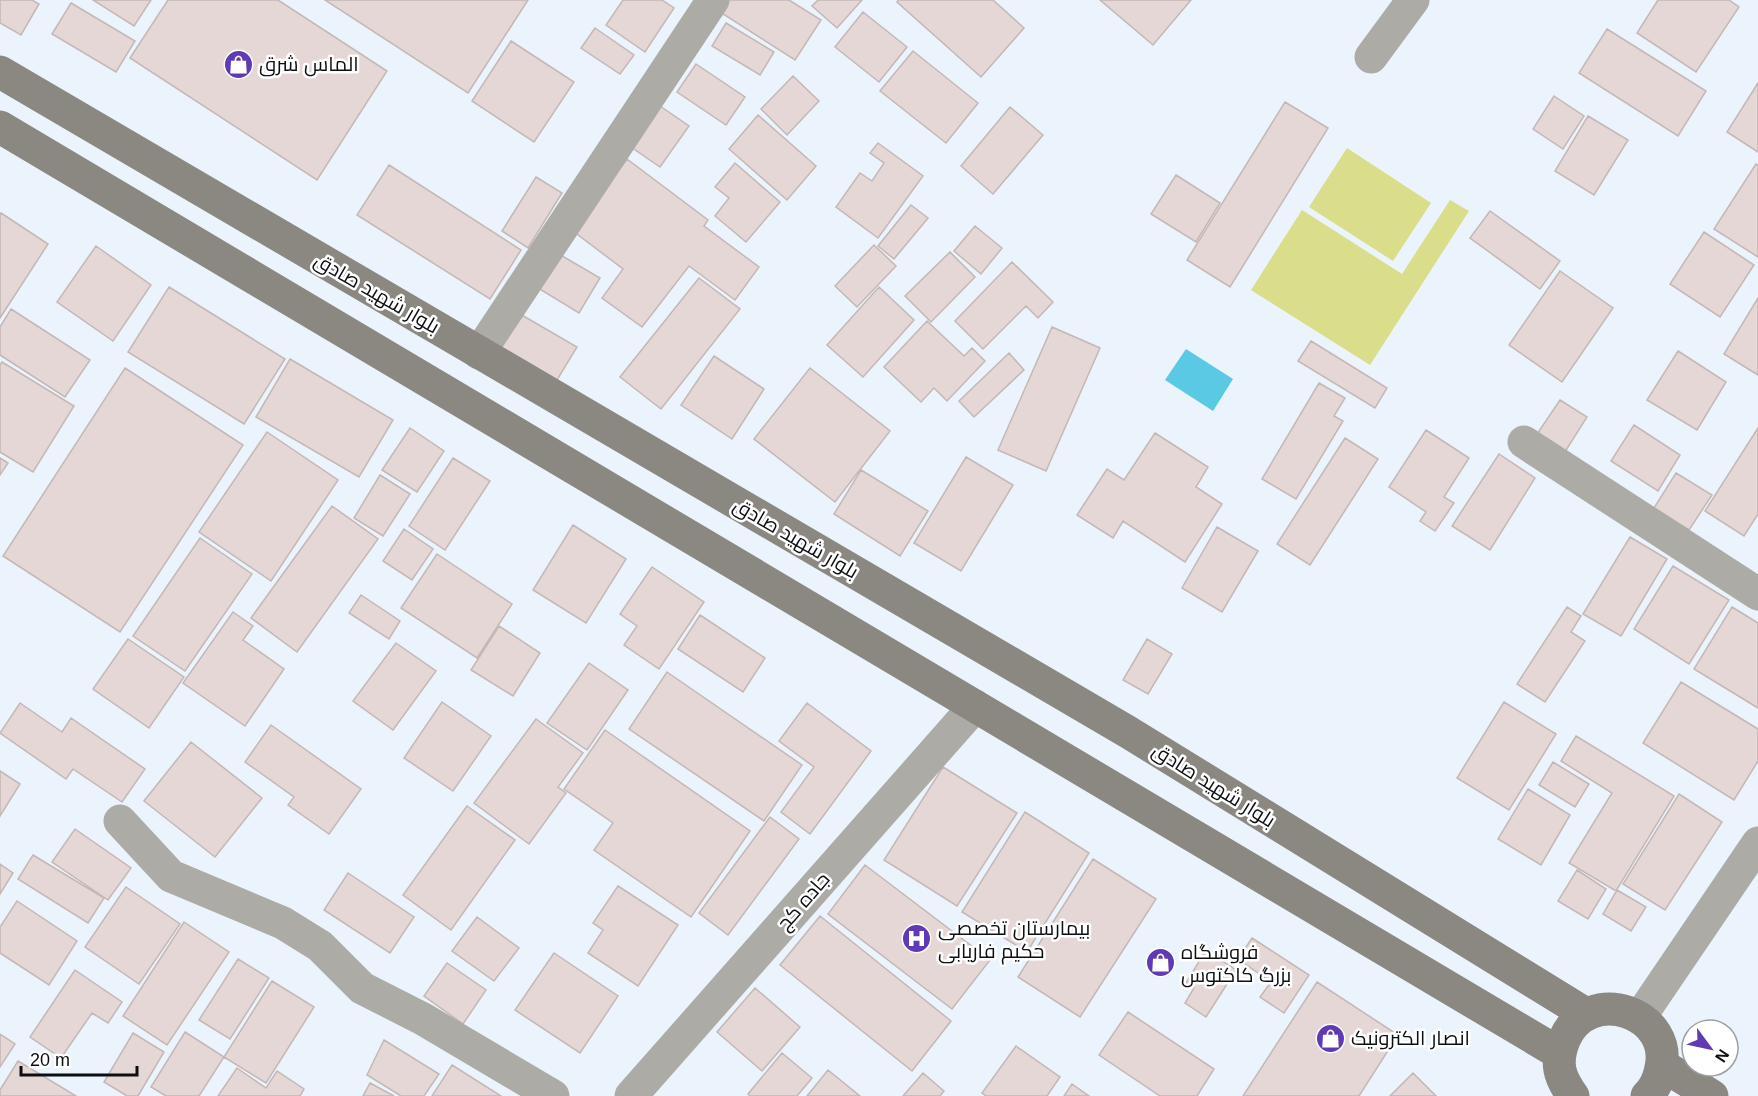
<svg xmlns="http://www.w3.org/2000/svg" width="1758" height="1096" font-family="Arial,Cairo,sans-serif">
<style>
.green{fill:#dadd89}
.water{fill:#59c9e4}
.building{fill:#e4d7d5;stroke:#c4b7b5;stroke-width:1.5}
.lines{fill:none;stroke-linecap:round;stroke-linejoin:round}
.minor{stroke:#acaba6;stroke-width:33}
.secondary{stroke:#8a8881;stroke-width:33}
.labels{text-anchor:middle;dominant-baseline:central;stroke-width:5;stroke-linejoin:round;paint-order:stroke}
.poi-label{font-size:20px;fill:#0c0f12;stroke:#fff;text-anchor:start}
.street-label{font-size:20px;fill:#0c0f12;stroke:#fff}
</style>
<rect width="100%" height="100%" fill="#ebf3fc"/>
<path class="green" d="M 1347,148 L 1431,203 L 1393,261 L 1309,207 Z
M 1450,200 L 1469,211 L 1370,365 L 1251,290 L 1302,210 L 1402,274 Z"/>
<path class="water" d="M 1186,349 L 1233,379 L 1213,411 L 1165,380 Z"/>
<path class="building" d="M 0,0 L 32,0 L 39,4 L 21,35 L 0,23 Z
M 93,0 L 151,0 L 134,26 Z
M 168,0 L 278,0 L 387,71 L 317,180 L 130,58 Z
M 325,0 L 528,0 L 468,93 Z
M 623,0 L 662,0 L 674,8 L 645,52 L 606,25 Z
M 727,0 L 789,0 L 821,20 L 795,60 L 720,12 Z
M 818,0 L 862,0 L 837,28 L 812,6 Z
M 898,0 L 993,0 L 1024,28 L 981,77 L 897,2 Z
M 1100,0 L 1191,0 L 1153,45 Z
M 1658,0 L 1729,0 L 1739,7 L 1696,72 L 1637,33 Z
M 71,3 L 135,41 L 116,72 L 52,34 Z
M 863,12 L 907,47 L 879,82 L 835,47 Z
M 726,23 L 774,52 L 760,75 L 712,46 Z
M 595,28 L 634,55 L 620,74 L 581,48 Z
M 1607,29 L 1706,91 L 1678,136 L 1579,73 Z
M 511,41 L 574,82 L 534,142 L 472,101 Z
M 913,51 L 978,103 L 946,143 L 880,91 Z
M 696,64 L 745,97 L 726,125 L 677,92 Z
M 793,76 L 819,101 L 787,135 L 761,109 Z
M 1758,83 L 1758,152 L 1727,132 Z
M 1554,96 L 1584,116 L 1563,149 L 1533,129 Z
M 1285,102 L 1328,128 L 1230,287 L 1187,260 Z
M 660,106 L 689,126 L 660,167 L 631,147 Z
M 1010,107 L 1043,135 L 993,194 L 961,166 Z
M 758,115 L 816,166 L 787,200 L 729,149 Z
M 1588,116 L 1628,140 L 1594,195 L 1555,171 Z
M 878,143 L 923,176 L 878,238 L 836,207 L 860,173 L 872,181 L 884,163 L 870,153 Z
M 627,159 L 708,220 L 704,226 L 759,267 L 735,300 L 689,266 L 642,327 L 602,298 L 623,269 L 573,231 Z
M 735,163 L 780,202 L 746,242 L 715,216 L 729,198 L 715,187 Z
M 1756,164 L 1758,165 L 1758,257 L 1714,229 Z
M 389,165 L 521,250 L 490,299 L 357,215 Z
M 1176,175 L 1220,203 L 1196,242 L 1151,214 Z
M 536,177 L 562,193 L 528,248 L 502,231 Z
M 911,205 L 928,218 L 894,259 L 878,246 Z
M 1490,211 L 1560,261 L 1540,289 L 1470,238 Z
M 1,213 L 48,244 L 0,318 L 0,215 Z
M 975,226 L 1002,248 L 981,274 L 954,251 Z
M 1704,232 L 1754,265 L 1720,317 L 1670,284 Z
M 874,245 L 896,266 L 857,307 L 835,286 Z
M 96,246 L 151,285 L 113,341 L 57,302 Z
M 950,252 L 975,277 L 931,322 L 905,296 Z
M 559,254 L 600,278 L 579,313 L 538,288 Z
M 1012,262 L 1053,302 L 1038,318 L 1026,306 L 983,349 L 955,321 Z
M 1560,271 L 1613,308 L 1562,382 L 1509,345 Z
M 699,278 L 740,309 L 661,409 L 620,377 Z
M 169,287 L 285,359 L 244,424 L 128,352 Z
M 879,287 L 914,320 L 863,377 L 827,345 Z
M 1758,298 L 1758,375 L 1724,354 Z
M 11,309 L 90,360 L 65,397 L 0,355 L 0,327 Z
M 520,314 L 577,347 L 554,385 L 498,353 Z
M 927,321 L 964,356 L 972,348 L 985,361 L 947,401 L 934,388 L 921,402 L 884,367 Z
M 1052,327 L 1100,348 L 1046,471 L 998,450 Z
M 1311,341 L 1387,388 L 1375,408 L 1298,361 Z
M 1678,351 L 1726,382 L 1697,430 L 1647,400 Z
M 1009,353 L 1024,370 L 974,417 L 959,401 Z
M 714,356 L 764,389 L 732,439 L 681,405 Z
M 290,359 L 393,420 L 359,477 L 256,417 Z
M 2,362 L 74,406 L 33,472 L 0,452 L 0,365 Z
M 125,368 L 243,445 L 120,632 L 3,556 Z
M 810,368 L 890,431 L 835,502 L 754,439 Z
M 1319,383 L 1345,398 L 1334,416 L 1343,421 L 1296,499 L 1262,479 Z
M 1560,400 L 1587,417 L 1563,455 L 1535,437 Z
M 1634,425 L 1680,455 L 1658,491 L 1611,461 Z
M 410,428 L 444,451 L 417,492 L 382,470 Z
M 1758,428 L 1758,514 L 1744,536 L 1705,511 Z
M 1426,430 L 1469,458 L 1444,497 L 1454,503 L 1435,531 L 1420,521 L 1426,512 L 1389,487 Z
M 267,432 L 338,480 L 271,581 L 199,532 Z
M 1155,433 L 1208,467 L 1196,487 L 1222,504 L 1185,562 L 1123,521 L 1113,538 L 1077,515 L 1107,469 L 1124,480 Z
M 1345,438 L 1378,459 L 1310,565 L 1277,544 Z
M 1499,454 L 1535,478 L 1490,550 L 1452,526 Z
M 966,457 L 1013,485 L 961,571 L 914,543 Z
M 0,458 L 8,463 L 0,475 Z
M 453,458 L 490,481 L 445,550 L 409,526 Z
M 861,470 L 928,511 L 900,556 L 834,514 Z
M 1676,473 L 1712,495 L 1689,530 L 1654,508 Z
M 380,475 L 410,494 L 383,536 L 354,518 Z
M 332,506 L 378,539 L 297,652 L 251,618 Z
M 573,525 L 626,559 L 586,623 L 533,590 Z
M 1217,527 L 1258,551 L 1222,612 L 1182,588 Z
M 404,529 L 433,549 L 412,580 L 383,561 Z
M 1630,537 L 1667,559 L 1621,636 L 1583,614 Z
M 200,538 L 252,574 L 185,671 L 133,636 Z
M 437,554 L 512,604 L 477,658 L 401,608 Z
M 1673,566 L 1729,600 L 1689,664 L 1634,629 Z
M 652,567 L 704,602 L 659,669 L 624,645 L 637,626 L 620,614 Z
M 361,595 L 400,621 L 389,639 L 349,613 Z
M 1567,607 L 1581,616 L 1571,632 L 1585,641 L 1545,702 L 1517,684 Z
M 1732,607 L 1758,623 L 1758,708 L 1694,669 Z
M 233,612 L 253,626 L 243,640 L 284,669 L 245,726 L 183,683 Z
M 700,615 L 765,658 L 743,692 L 678,649 Z
M 499,626 L 540,653 L 513,696 L 471,670 Z
M 128,639 L 184,677 L 149,728 L 93,689 Z
M 1147,639 L 1172,654 L 1148,694 L 1123,680 Z
M 396,643 L 436,671 L 393,730 L 353,701 Z
M 589,663 L 628,690 L 587,750 L 547,723 Z
M 667,672 L 802,765 L 764,821 L 629,729 Z
M 1681,682 L 1758,729 L 1758,761 L 1734,800 L 1643,743 Z
M 442,702 L 491,736 L 453,791 L 404,758 Z
M 1504,702 L 1556,734 L 1509,810 L 1457,778 Z
M 20,703 L 62,732 L 71,718 L 145,769 L 122,802 L 73,769 L 66,779 L 0,733 Z
M 807,703 L 871,751 L 810,834 L 781,812 L 814,767 L 779,741 Z
M 536,719 L 583,753 L 558,787 L 566,793 L 529,844 L 474,803 Z
M 271,725 L 361,789 L 329,834 L 288,805 L 294,797 L 245,762 Z
M 605,730 L 750,831 L 691,917 L 594,850 L 613,823 L 564,789 Z
M 1576,736 L 1674,796 L 1616,891 L 1569,863 L 1612,793 L 1561,761 Z
M 191,742 L 262,798 L 215,857 L 144,801 Z
M 1553,762 L 1589,784 L 1575,807 L 1539,785 Z
M 943,767 L 1017,813 L 957,906 L 884,860 Z
M 0,771 L 20,784 L 0,816 Z
M 1528,789 L 1570,815 L 1541,865 L 1498,839 Z
M 1679,794 L 1722,822 L 1665,910 L 1623,884 Z
M 467,806 L 515,840 L 451,930 L 403,895 Z
M 1025,812 L 1089,853 L 1027,952 L 962,912 Z
M 770,817 L 799,839 L 728,935 L 699,913 Z
M 75,829 L 131,868 L 108,900 L 52,862 Z
M 33,855 L 104,898 L 88,923 L 18,879 Z
M 1093,859 L 1156,899 L 1080,1017 L 1018,977 Z
M 0,864 L 13,873 L 0,894 Z
M 865,865 L 990,960 L 952,1009 L 828,914 Z
M 1577,870 L 1606,889 L 1588,919 L 1558,901 Z
M 348,873 L 414,917 L 390,953 L 324,910 Z
M 618,886 L 678,925 L 638,986 L 588,953 L 603,930 L 593,923 Z
M 126,887 L 180,924 L 139,984 L 85,947 Z
M 1617,890 L 1646,907 L 1631,931 L 1603,914 Z
M 17,901 L 77,941 L 49,985 L 0,953 L 0,927 Z
M 820,916 L 951,1021 L 912,1071 L 780,965 Z
M 477,917 L 519,948 L 494,981 L 452,951 Z
M 184,922 L 229,952 L 167,1045 L 123,1016 Z
M 1252,938 L 1309,975 L 1284,1013 L 1260,997 L 1271,982 L 1238,959 Z
M 1206,950 L 1236,970 L 1206,1017 L 1185,1003 L 1194,988 L 1186,983 Z
M 554,953 L 618,996 L 580,1053 L 515,1010 Z
M 238,959 L 269,978 L 230,1039 L 199,1020 Z
M 447,963 L 486,990 L 463,1024 L 424,996 Z
M 75,970 L 122,1002 L 108,1023 L 92,1013 L 61,1058 L 30,1037 Z
M 272,981 L 314,1007 L 266,1083 L 224,1057 Z
M 1317,982 L 1398,1035 L 1359,1096 L 1243,1096 Z
M 755,988 L 800,1027 L 762,1071 L 717,1032 Z
M 1128,1012 L 1214,1069 L 1197,1096 L 1160,1096 L 1099,1055 Z
M 185,1032 L 224,1057 L 199,1096 L 166,1096 L 151,1087 Z
M 133,1033 L 164,1052 L 138,1096 L 127,1096 L 104,1082 Z
M 0,1034 L 15,1044 L 0,1067 Z
M 384,1040 L 439,1074 L 424,1096 L 401,1096 L 367,1075 Z
M 1016,1046 L 1060,1077 L 1047,1096 L 986,1096 L 982,1093 Z
M 782,1053 L 812,1078 L 797,1096 L 750,1096 L 748,1094 Z
M 18,1061 L 76,1096 L 0,1096 L 0,1090 Z
M 452,1065 L 501,1096 L 432,1096 Z
M 237,1068 L 266,1088 L 277,1071 L 304,1089 L 300,1096 L 218,1096 Z
M 828,1070 L 860,1096 L 807,1096 Z
M 923,1073 L 944,1091 L 940,1096 L 903,1096 Z
M 1413,1073 L 1436,1096 L 1390,1096 Z
M 370,1083 L 394,1096 L 363,1096 Z
M 1072,1084 L 1089,1096 L 1064,1096 Z"/>
<g class="lines">
<path class="minor" d="M 1371,57 L 1413,0
M 479,353 L 713,0
M 1524,442 L 1758,594
M 120,821 L 171,876 L 283,923 L 320,946 L 362,988 L 423,1019 L 553,1096
M 1640,1017 L 1758,843
M 631,1096 L 975,706"/>
<path class="secondary" d="M 0,72 L 1128,732 L 1586,1014
M 0,127 L 1559,1053
M 1662,1065 L 1712,1096
M 1573,1096 C 1559,1077 1555,1063 1564,1040 C 1588,982 1677,1013 1660,1072 C 1658,1081 1654,1089 1647,1096"/>
</g>
<defs>
<symbol id="shop-disc" viewBox="-11 -11 22 22"><circle r="9.5" fill="#5f3ab2" stroke="#fff"/><path d="M-5-2.5h2.3a2.7 3.5 0 0 1 5.4 0H5L5.5 6h-11ZM-1.5-2.5h3a1.5 2.3 0 0 0-3 0Z" fill="#fff"/></symbol>
<symbol id="hospital-disc" viewBox="-11 -11 22 22"><circle r="9.5" fill="#5f3ab2" stroke="#fff"/><path d="M-5-5h3v3.5h4V-5h3V5h-3V1.5h-4V5h-3Z" fill="#fff"/></symbol>
</defs>
<g fill-rule="evenodd">
<use href="#shop-disc" x="222" y="48" width="33" height="33"/>
<use href="#hospital-disc" x="900" y="922" width="33" height="33"/>
<use href="#shop-disc" x="1144" y="946" width="33" height="33"/>
<use href="#shop-disc" x="1314" y="1022" width="33" height="33"/>
</g>
<g class="labels">
<g class="poi-label">
<text x="259" y="64">الماس شرق</text>
<text x="938" y="928">بیمارستان تخصصی<tspan x="938" dy="23">حکیم فاریابی</tspan></text>
<text x="1181" y="952">فروشگاه<tspan x="1181" dy="23">بزرگ کاکتوس</tspan></text>
<text x="1351" y="1038">انصار الکترونیک</text>
</g>
<g class="street-label">
<text transform="translate(377 293) rotate(30)">بلوار شهید صادق</text>
<text transform="translate(796 538) rotate(30)">بلوار شهید صادق</text>
<text transform="translate(1214 785) rotate(32)">بلوار شهید صادق</text>
<text transform="translate(803 901) rotate(-49)">جاده کج</text>
</g>
</g>
<g transform="translate(1710 1048) rotate(123)"><circle r="28" fill="#ffffff" stroke="#9e9fa0" stroke-width="1.5"/>
<path d="M0-4.5L10 22L0 15L-10 22Z" fill="#5f3ab2"/>
<text y="-9" font-size="16" font-weight="bold" text-anchor="middle" fill="#0c0f12">N</text>
</g>
<path d="M21 1066v9h116v-9" fill="none" stroke="#0c0f12" stroke-width="3"/>
<text x="30" y="1066" font-size="18" fill="#0c0f12" stroke="#ffffff" stroke-width="4.5" paint-order="stroke">20 m</text>
</svg>
